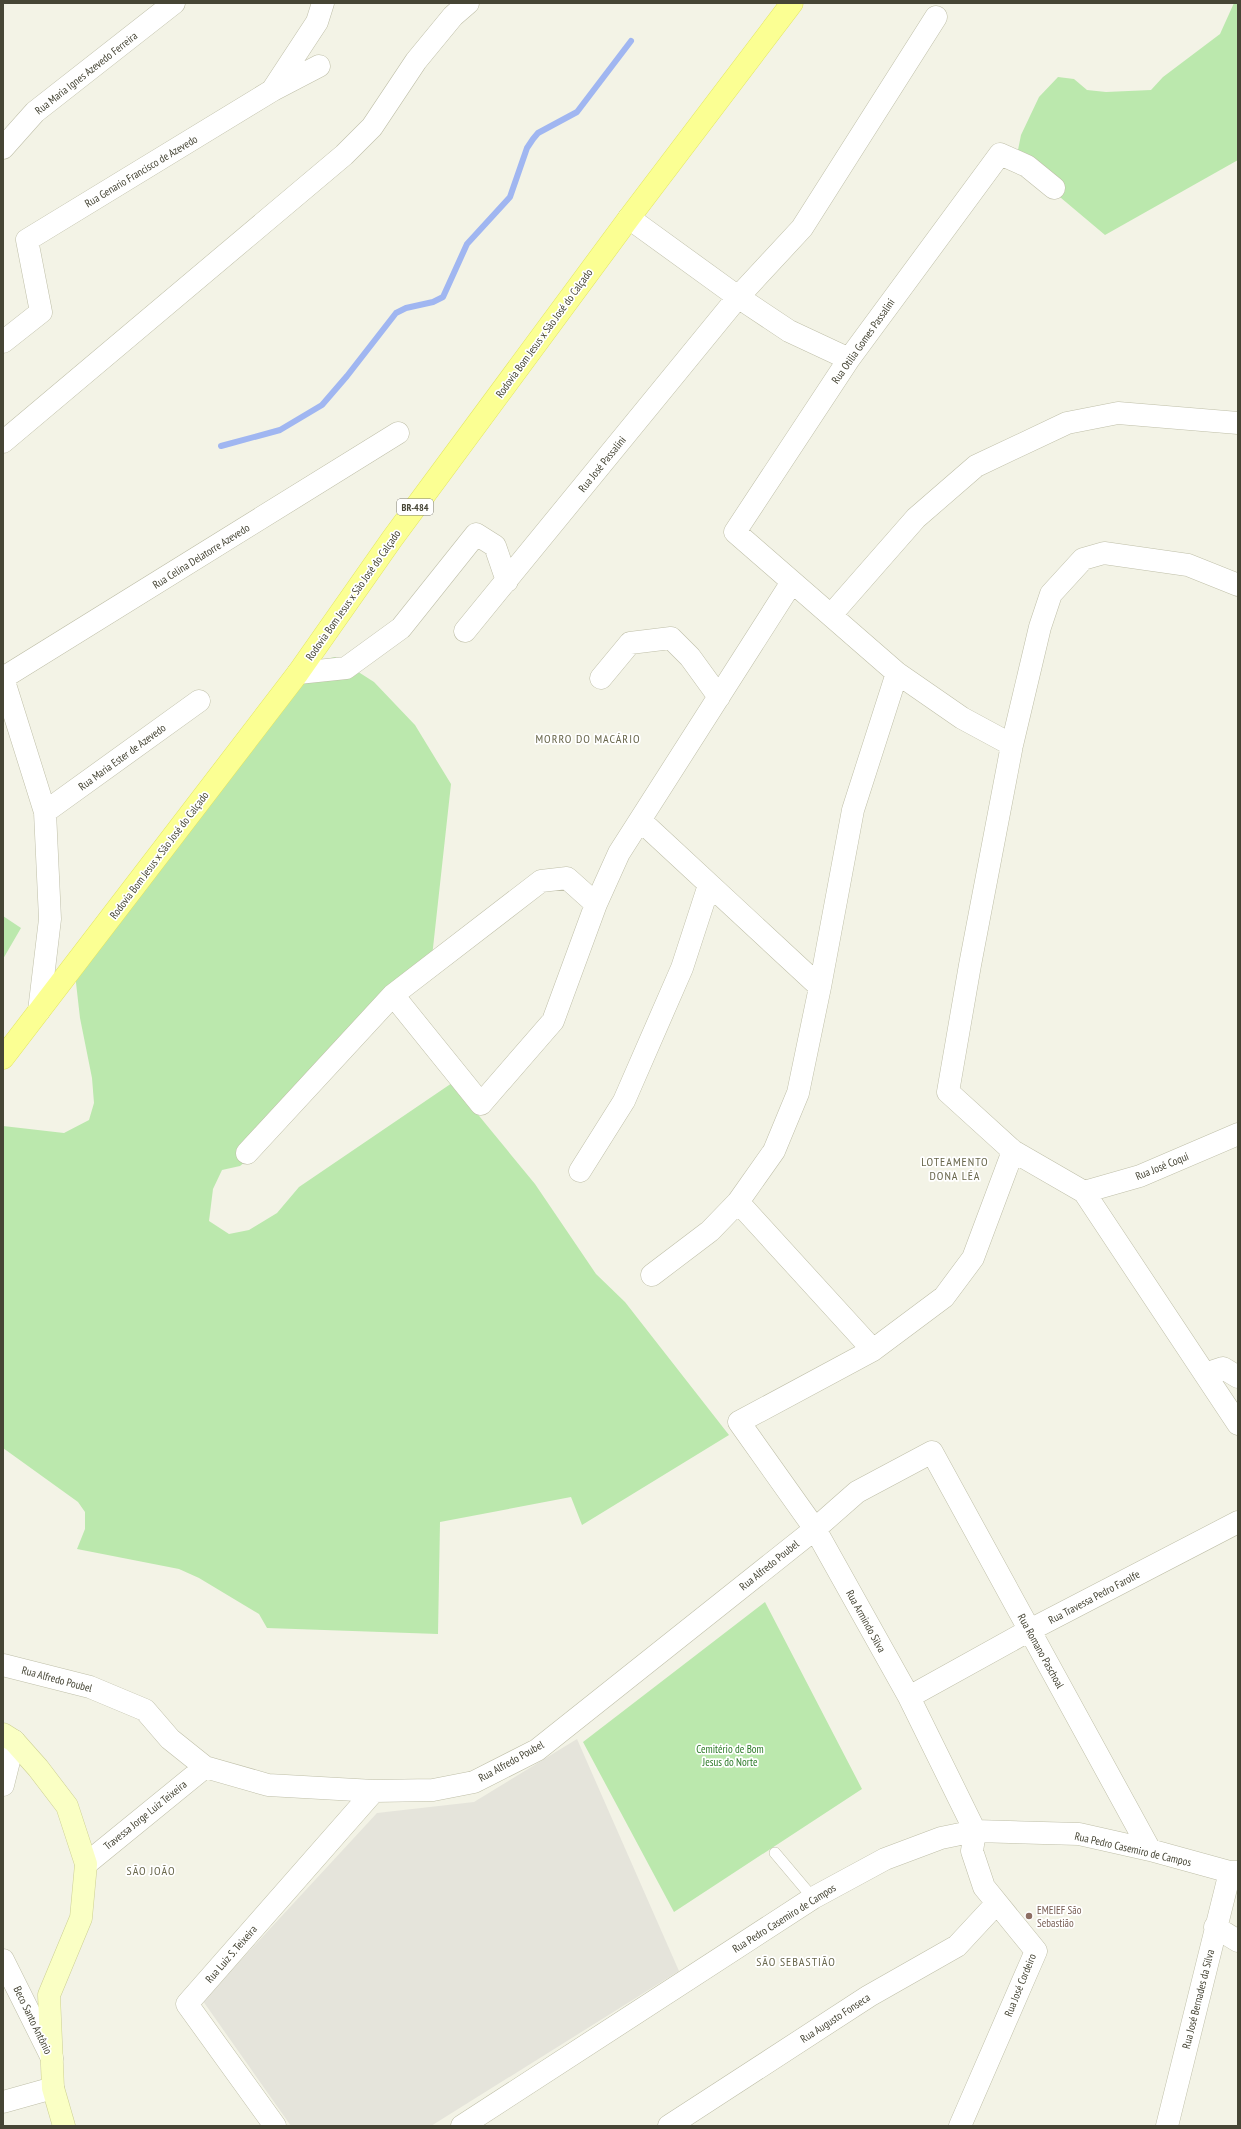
<svg xmlns="http://www.w3.org/2000/svg" width="1241" height="2129" font-family="'PT Sans Narrow',sans-serif">
<style>
.industrial{fill:#e5e4db}
.green{fill:#bbe8ad}
.lines{fill:none;stroke-linecap:round;stroke-linejoin:round}
.stream{stroke:#a0b6f1;stroke-width:6}
.lane-casing{stroke:#bfbfa8;stroke-width:12}
.street-casing{stroke:#bfbfa8;stroke-width:23}
.secondary-casing{stroke:#cdd093;stroke-width:23}
.primary-casing{stroke:#e2e661;stroke-width:23}
.lane{stroke:#fff;stroke-width:11}
.street{stroke:#fff;stroke-width:22}
.secondary{stroke:#faffc4;stroke-width:22}
.primary{stroke:#fbff93;stroke-width:22}
.education-dot{fill:#8d6e63;stroke:#fff;stroke-width:1.5}
.labels{text-anchor:middle;dominant-baseline:central;stroke-width:3.5;stroke-linejoin:round;paint-order:stroke}
.shield{fill:#fff;stroke:#7e7d72;stroke-width:1}
.shield-label{font-size:10px;font-weight:bold;fill:#464535}
.street-label{font-size:11px;fill:#464535;stroke:#fff}
.park-label{font-size:11px;fill:#2b7927;stroke:#fff}
.education-label{font-size:11px;fill:#785e54;stroke:#fff;text-anchor:start}
.neighbourhood-label{font-size:12px;letter-spacing:1px;fill:#69674c;stroke:#fff}
</style>
<rect width="100%" height="100%" fill="#f3f3e6"/>
<path class="industrial" d="M 577,1739 L 679,1971 L 431,2126 L 291,2126 L 203,2001 L 377,1813 L 474,1802 Z"/>
<path class="green" d="M 1234,3 L 1238,3 L 1238,160 L 1105,235 L 1016,160 L 1021,135 L 1039,97 L 1058,77 L 1074,79 L 1087,90 L 1106,92 L 1151,90 L 1163,77 L 1220,34 Z
M 335,657 L 374,682 L 415,725 L 451,784 L 431,966 L 263,1147 L 240,1166 L 222,1170 L 213,1189 L 209,1221 L 229,1234 L 249,1230 L 277,1213 L 299,1187 L 452,1083 L 535,1184 L 596,1274 L 625,1302 L 729,1435 L 582,1525 L 571,1497 L 440,1522 L 438,1634 L 267,1628 L 259,1614 L 199,1578 L 179,1569 L 77,1549 L 85,1529 L 85,1512 L 78,1502 L 3,1448 L 3,1126 L 64,1133 L 89,1120 L 94,1103 L 92,1078 L 80,1018 L 75,974 L 317,661 Z
M 3,916 L 21,928 L 3,959 Z
M 765,1602 L 862,1789 L 674,1912 L 583,1742 Z"/>
<g class="lines">
<path class="stream" d="M 221,446 L 280,430 L 322,405 L 347,376 L 396,313 L 406,308 L 433,302 L 443,297 L 467,244 L 510,197 L 527,148 L 533,139 L 538,133 L 577,112 L 631,41"/>
<defs>
<path id="lane" d="M 775,1853 L 813,1898"/>
<path id="street" d="M 273,89 L 317,22 L 323,3
M 3,148 L 35,112 L 174,3
M 629,218 L 738,297 L 789,331 L 849,359
M 3,342 L 41,312 L 27,240 L 273,90 L 319,66
M 3,442 L 344,155 L 372,127 L 416,61 L 453,16 L 468,3
M 1238,585 L 1188,565 L 1104,553 L 1083,559 L 1051,594 L 1040,627 L 1012,745 L 970,965 L 948,1092 L 1013,1151 L 1084,1192 L 1238,1424
M 831,615 L 916,518 L 976,466 L 1067,423 L 1118,413 L 1238,423
M 465,631 L 738,297 L 802,228 L 936,17
M 298,673 L 346,668 L 401,628 L 476,534 L 495,546 L 507,581
M 601,678 L 630,643 L 671,638 L 690,657 L 719,697
M 1012,745 L 962,718 L 897,673 L 735,532 L 849,359 L 1000,154 L 1027,166 L 1054,188
M 45,812 L 199,701
M 641,821 L 820,987
M 393,995 L 481,1104 L 553,1021 L 596,904 L 619,853 L 792,582
M 39,1011 L 50,919 L 45,812 L 3,678 L 398,433
M 247,1153 L 393,995 L 541,881 L 567,878 L 596,904
M 580,1171 L 624,1101 L 682,968 L 709,885
M 1084,1192 L 1140,1176 L 1238,1134
M 738,1202 L 873,1350
M 652,1275 L 710,1231 L 738,1202 L 774,1151 L 798,1093 L 820,987 L 853,810 L 897,673
M 1205,1374 L 1223,1368 L 1238,1377
M 3,1665 L 90,1687 L 145,1710 L 170,1739 L 205,1767 L 268,1785 L 374,1791 L 433,1790 L 474,1782 L 537,1750 L 815,1529 L 857,1492 L 932,1452 L 1150,1850
M 909,1697 L 1030,1630 L 1238,1522
M 3,1785 L 14,1741
M 975,1831 L 909,1697 L 815,1529 L 739,1422 L 873,1350 L 944,1297 L 973,1258 L 1013,1151
M 86,1864 L 205,1767
M 1215,1927 L 1238,1941
M 3,1960 L 52,2058
M 3,2102 L 53,2088
M 275,2126 L 187,2004 L 374,1791
M 462,2126 L 813,1898 L 885,1859 L 941,1838 L 975,1831 L 1079,1834 L 1150,1850 L 1230,1872 L 1238,1872
M 669,2126 L 869,1996 L 957,1946 L 996,1904
M 960,2126 L 1036,1951 L 984,1887 L 972,1851 L 975,1831
M 1167,2126 L 1230,1872"/>
<path id="secondary" d="M 3,1734 L 14,1741 L 38,1768 L 67,1806 L 86,1864 L 81,1918 L 49,1995 L 53,2088 L 64,2126"/>
<path id="primary" d="M 3,1058 L 298,673 L 392,539 L 629,218 L 792,3"/>
</defs>
<use href="#lane" class="lane-casing"/>
<use href="#street" class="street-casing"/>
<use href="#secondary" class="secondary-casing"/>
<use href="#primary" class="primary-casing"/>
<use href="#lane" class="lane"/>
<use href="#street" class="street"/>
<use href="#secondary" class="secondary"/>
<use href="#primary" class="primary"/>
</g>
<circle class="education-dot" cx="1029" cy="1916" r="4"/>
<g class="labels">
<rect class="shield" x="397" y="499" width="36" height="16" rx="3"/>
<g class="shield-label">
<text x="415" y="507">BR-484</text>
</g>
<g class="street-label">
<text transform="translate(86 73) rotate(-38)">Rua Maria Ignes Azevedo Ferreira</text>
<text transform="translate(141 171) rotate(-31)">Rua Genario Francisco de Azevedo</text>
<text transform="translate(544 333) rotate(-54)">Rodovia Bom Jesus x São José do Calçado</text>
<text transform="translate(863 341) rotate(-55)">Rua Otilia Gomes Passalini</text>
<text transform="translate(602 464) rotate(-51)">Rua José Passalini</text>
<text transform="translate(201 556) rotate(-32)">Rua Celina Delatorre Azevedo</text>
<text transform="translate(353 595) rotate(-55)">Rodovia Bom Jesus x São José do Calçado</text>
<text transform="translate(122 757) rotate(-36)">Rua Maria Ester de Azevedo</text>
<text transform="translate(159 855) rotate(-53)">Rodovia Bom Jesus x São José do Calçado</text>
<text transform="translate(1162 1166) rotate(-22)">Rua José Coqui</text>
<text transform="translate(769 1565) rotate(-39)">Rua Alfredo Poubel</text>
<text transform="translate(1094 1597) rotate(-28)">Rua Travessa Pedro Farolfe</text>
<text transform="translate(866 1621) rotate(61)">Rua Armindo Silva</text>
<text transform="translate(1041 1651) rotate(61)">Rua Romano Paschoal</text>
<text transform="translate(57 1679) rotate(15)">Rua Alfredo Poubel</text>
<text transform="translate(511 1761) rotate(-29)">Rua Alfredo Poubel</text>
<text transform="translate(145 1815) rotate(-39)">Travessa Jorge Luiz Teixeira</text>
<text transform="translate(1133 1849) rotate(13)">Rua Pedro Casemiro de Campos</text>
<text transform="translate(784 1918) rotate(-32)">Rua Pedro Casemiro de Campos</text>
<text transform="translate(231 1954) rotate(-49)">Rua Luiz S. Teixeira</text>
<text transform="translate(1020 1985) rotate(-68)">Rua José Cordeiro</text>
<text transform="translate(1198 1999) rotate(-76)">Rua José Bernades da Silva</text>
<text transform="translate(835 2018) rotate(-33)">Rua Augusto Fonseca</text>
<text transform="translate(33 2020) rotate(64)">Beco Santo Antônio</text>
</g>
<g class="park-label">
<text x="730" y="1749">Cemitério de Bom<tspan x="730" dy="13">Jesus do Norte</tspan></text>
</g>
<g class="education-label">
<text x="1037" y="1910">EMEIEF São<tspan x="1037" dy="13">Sebastião</tspan></text>
</g>
<g class="neighbourhood-label">
<text x="588" y="738">MORRO DO MACÁRIO</text>
<text x="955" y="1161">LOTEAMENTO<tspan x="955" dy="14">DONA LÉA</tspan></text>
<text x="151" y="1870">SÃO JOÃO</text>
<text x="796" y="1961">SÃO SEBASTIÃO</text>
</g>
</g>
<rect width="1241" height="2129" fill="none" stroke="#464535" stroke-width="8"/>
</svg>
